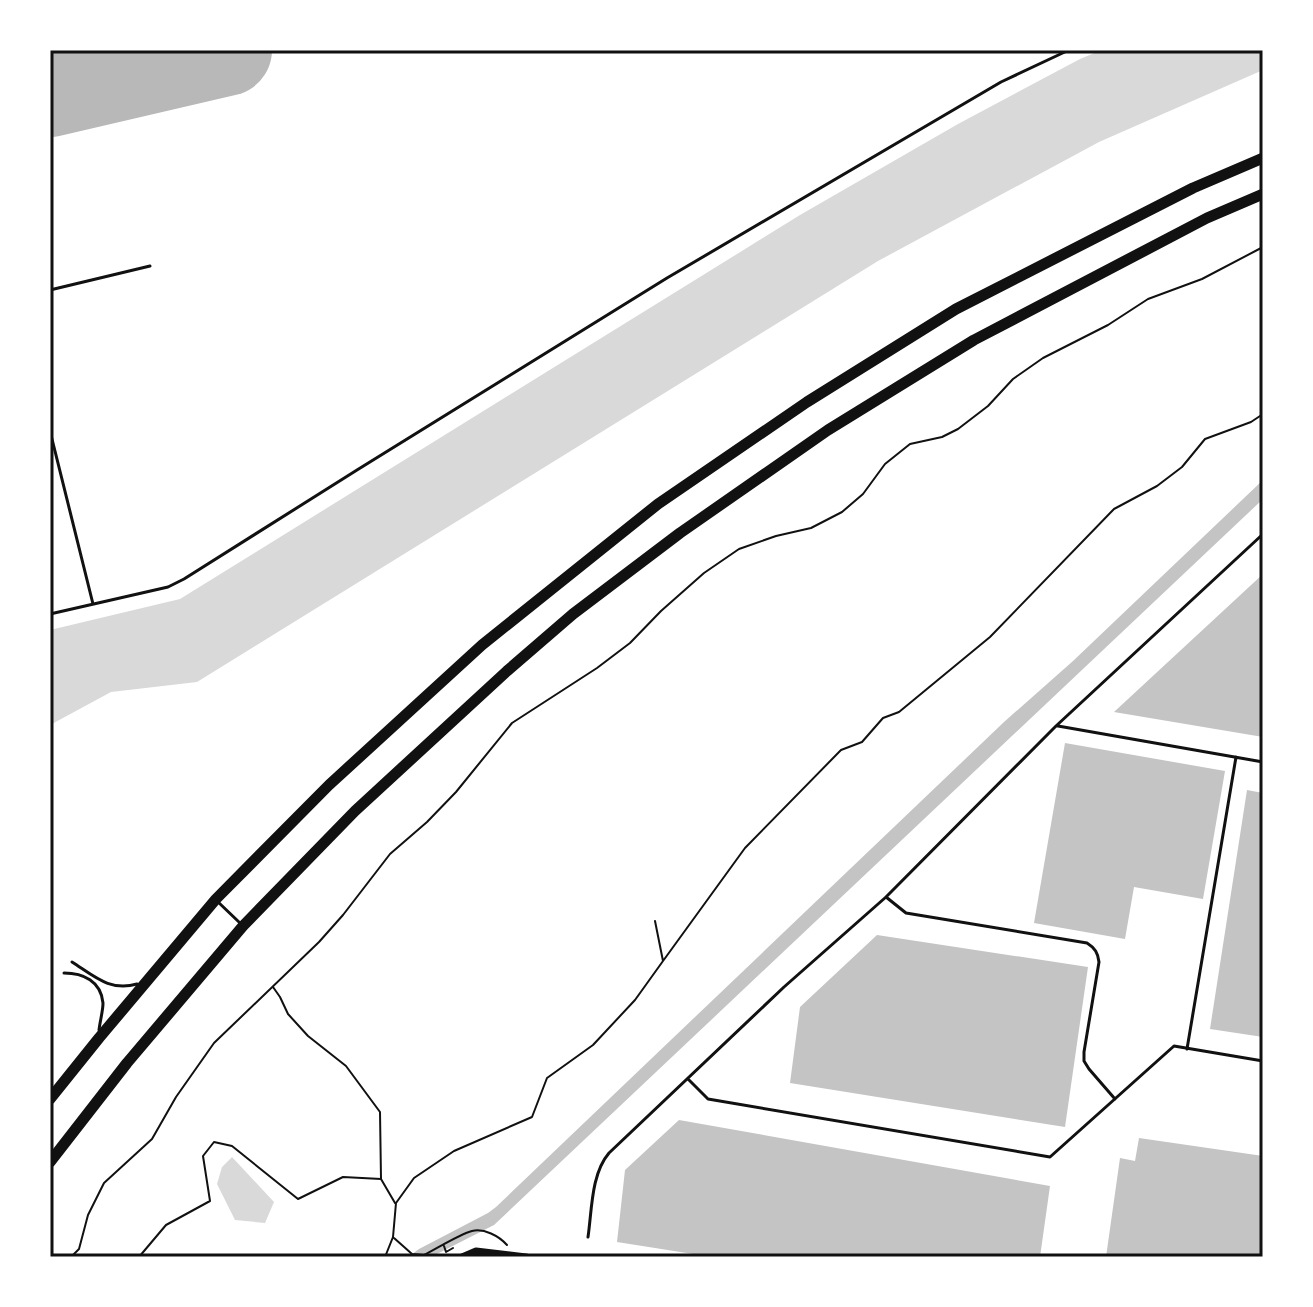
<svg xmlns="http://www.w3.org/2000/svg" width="1313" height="1307" font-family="Cabin,sans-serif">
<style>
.water{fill:#d9d9d9}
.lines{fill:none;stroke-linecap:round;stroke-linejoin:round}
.taxiway{stroke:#b8b8b8;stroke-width:36}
.runway{stroke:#b8b8b8;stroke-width:92}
.building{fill:#c4c4c4}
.path{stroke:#111;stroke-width:2}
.service{stroke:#111;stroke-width:3}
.minor{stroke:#111;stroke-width:7}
.primary{stroke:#111;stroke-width:11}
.neatline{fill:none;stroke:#111;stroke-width:3}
</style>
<rect width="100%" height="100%" fill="#fff"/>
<path class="water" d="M 1102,50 L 1263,50 L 1263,70 L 1099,142 L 878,261 L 197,682 L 111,692 L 50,725 L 50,630 L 180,599 L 800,215 L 958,124 L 1080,59 Z
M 232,1157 L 274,1202 L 265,1223 L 235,1220 L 217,1184 L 222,1167 Z"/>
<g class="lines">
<path class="taxiway" d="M 151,50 C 180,59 196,57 226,50
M 50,58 L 68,50"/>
<path class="runway" d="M 50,91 L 226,50"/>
</g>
<path class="building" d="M 1263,480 L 1263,499 L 494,1225 L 431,1257 L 408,1257 L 419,1249 L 488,1213 L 496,1207 L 1004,722 L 1073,661 Z
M 1263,574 L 1263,737 L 1114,712 Z
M 1065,743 L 1225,771 L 1203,899 L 1134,887 L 1125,939 L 1034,923 Z
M 1247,790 L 1263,793 L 1263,1037 L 1210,1029 Z
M 877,935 L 1088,967 L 1065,1127 L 790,1083 L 800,1007 Z
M 679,1120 L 1050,1186 L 1040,1257 L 712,1257 L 617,1242 L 625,1170 Z
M 1139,1138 L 1263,1156 L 1263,1257 L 1106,1257 L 1120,1158 L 1135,1161 Z"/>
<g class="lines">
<path class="path" d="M 663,961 L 745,848 L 841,750 L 862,742 L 883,718 L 899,712 L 990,637 L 1114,509 L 1157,486 L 1182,467 L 1205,439 L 1251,422 L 1263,414
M 273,987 L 280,997 L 288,1014 L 308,1036 L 346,1066 L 380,1112 L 381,1179 L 395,1203
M 394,1238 L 412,1254 L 424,1255 C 436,1249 460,1234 472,1231 C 484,1228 499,1236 507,1245
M 444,1246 L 446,1252 L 453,1248
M 71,1257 L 79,1249 L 88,1215 L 104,1183 L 152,1139 L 176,1097 L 214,1043 L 319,942 L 343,915 L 390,854 L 427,822 L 456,792 L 512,723 L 597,668 L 630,643 L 661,611 L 704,573 L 739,549 L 776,536 L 811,528 L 842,512 L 863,494 L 885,464 L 910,444 L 942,437 L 958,429 L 988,406 L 1013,379 L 1043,358 L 1108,325 L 1148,299 L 1202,279 L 1263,247
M 139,1257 L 166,1225 L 210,1201 L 203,1156 L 214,1142 L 232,1146 L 298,1199 L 343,1177 L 381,1179
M 385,1257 L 393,1237 L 396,1203 L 414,1178 L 454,1151 L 532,1117 L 547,1078 L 593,1045 L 635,1000 L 663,961 L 655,921"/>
<path class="service" d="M 50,290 L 150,266
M 50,431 L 93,604
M 50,614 L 168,587 L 184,579 L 357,470 L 667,278 L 1001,82 L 1069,50
M 1058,726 L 1263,762
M 886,897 L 906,913 L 1087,943 C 1095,948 1098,953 1099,962 L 1084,1052 L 1084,1061 L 1089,1069 L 1115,1099
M 217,901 L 240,923
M 72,962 C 94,976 110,992 137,984
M 64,973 C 83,973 101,981 103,1003 C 103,1011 100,1021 99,1030
M 1187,1049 L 1236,757
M 688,1079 L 708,1099 L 1050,1157 L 1174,1046 L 1263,1061
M 588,1237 C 592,1210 591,1174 609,1153 L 784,987 L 886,897 L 1056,726 L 1263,534"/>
<path class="minor" d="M 462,1257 L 476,1251 L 526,1257"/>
<path class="primary" d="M 50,1099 L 99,1038 L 216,899 L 329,785 L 482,645 L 658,504 L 807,402 L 956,309 L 1193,188 L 1263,158
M 50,1162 L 127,1063 L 243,926 L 355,811 L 507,671 L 573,614 L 680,533 L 828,430 L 974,340 L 1207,218 L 1263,194"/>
</g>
<rect width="1313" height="1307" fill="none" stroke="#ffffff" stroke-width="104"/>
<rect x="52" y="52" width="1209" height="1203" class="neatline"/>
</svg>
